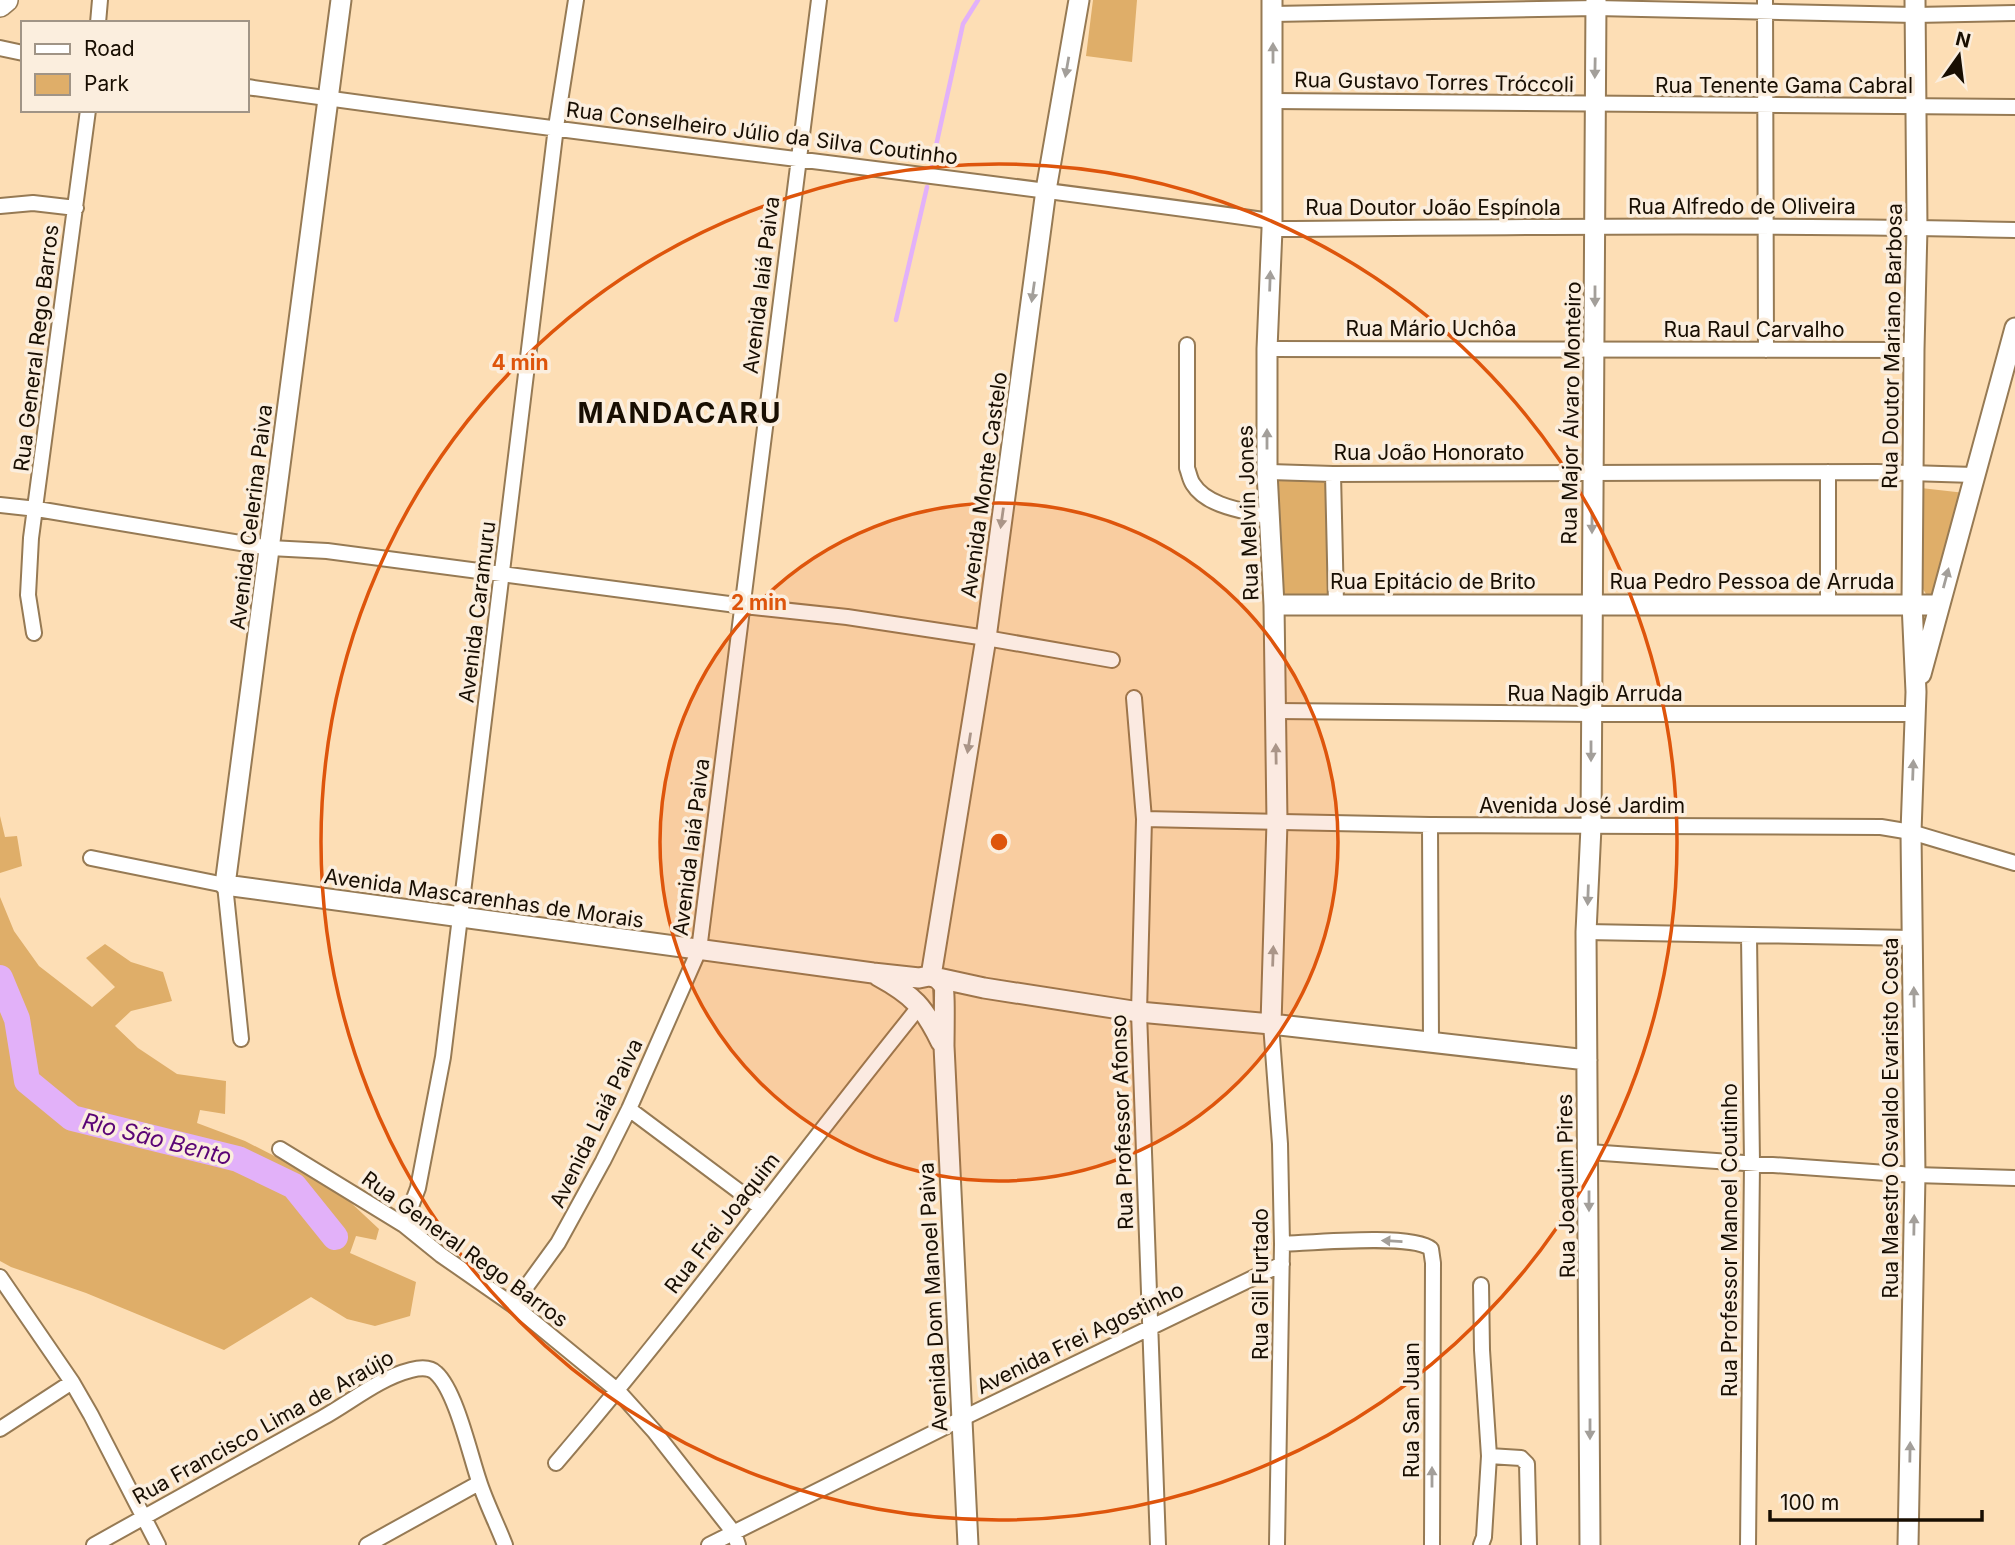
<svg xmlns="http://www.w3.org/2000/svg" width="2015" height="1545" font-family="Inter,sans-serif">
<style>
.green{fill:#dfae69}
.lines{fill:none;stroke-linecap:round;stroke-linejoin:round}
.stream{stroke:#e2b1f9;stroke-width:4.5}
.river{stroke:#e2b1f9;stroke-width:26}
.street-casing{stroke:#967a54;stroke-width:18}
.secondary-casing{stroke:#967a54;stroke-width:23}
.primary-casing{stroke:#967a54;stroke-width:26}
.street{stroke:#fff;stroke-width:14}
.secondary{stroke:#fff;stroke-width:19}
.primary{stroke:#fff;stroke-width:23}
.oneway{fill:#a39f9a}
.ring{fill:none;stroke:#de550c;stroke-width:3.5}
.labels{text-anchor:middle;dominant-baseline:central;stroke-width:7;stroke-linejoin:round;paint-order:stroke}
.street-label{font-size:21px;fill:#180e02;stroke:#fbeede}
.water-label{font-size:23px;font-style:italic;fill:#5b0576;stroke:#fbeede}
.district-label{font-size:28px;font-weight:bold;letter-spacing:2px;fill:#180e02;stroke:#fbeede}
.centre{fill:#de550c;stroke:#fbeede;stroke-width:3.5}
.ring-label{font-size:21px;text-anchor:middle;font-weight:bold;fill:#de550c;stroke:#fbeede;stroke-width:7;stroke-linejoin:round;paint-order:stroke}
</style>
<rect width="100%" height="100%" fill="#fddeb5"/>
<path class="green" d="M 1093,0 L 1137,0 L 1132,62 L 1086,56 Z
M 1267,472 L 1333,474 L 1336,603 L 1273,601 Z
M 1921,488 L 1965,493 L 1937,596 L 1928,597 L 1921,586 Z
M 0,816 L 5,837 L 17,836 L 22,866 L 0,873 Z
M 0,897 L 14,931 L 39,966 L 92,1007 L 115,987 L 86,958 L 105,944 L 131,962 L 163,972 L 172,1001 L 131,1011 L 115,1026 L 138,1048 L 177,1074 L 226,1081 L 225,1114 L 200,1110 L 197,1123 L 245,1141 L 333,1186 L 379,1229 L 376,1240 L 356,1236 L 350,1253 L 416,1282 L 410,1316 L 375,1326 L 347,1319 L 311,1297 L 224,1350 L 86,1293 L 11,1267 L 0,1261 Z"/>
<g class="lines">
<path class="stream" d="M 932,164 L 963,24 L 978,0
M 896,320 L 927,187"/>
<path class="river" d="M 0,978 L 17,1019 L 27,1081 L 72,1118 L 238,1159 L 294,1186 L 335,1237"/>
<defs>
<path id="street" d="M 1765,0 L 1766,350
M 1273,14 L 1596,8 L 1915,15 L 2015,13
M 98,23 L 100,0
M 0,48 L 23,53
M 247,87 C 588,136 930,173 1271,221
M 1273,101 L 2015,107
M 0,206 L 33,203 L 76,208
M 1272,229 C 1520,227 1768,224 2015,230
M 1187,345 L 1187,468 C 1189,473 1190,480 1193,484 C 1207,507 1246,511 1269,517
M 1267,349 L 1914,350
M 1267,472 L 1333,474 L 1877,472 L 1974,475
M 1828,472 L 1828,605
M 1333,474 L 1336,603
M 0,505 L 37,509 L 270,548 L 327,551 L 744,606 L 847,617 L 986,638 L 1112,660
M 34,633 L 28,595 L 31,538 L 88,110
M 1134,698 L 1144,819 L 1139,1012 L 1158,1545
M 1276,711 L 1592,714 L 1915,714
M 1144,819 L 1430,825 L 1881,827 L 1911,832 L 2015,863
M 1430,825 L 1431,1043
M 91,858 L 225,885 L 241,1039
M 1586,932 L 1913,938
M 1271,1024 L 1280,1144 L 1282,1244 L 1277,1545
M 629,1109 L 760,1207
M 280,1149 L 404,1225 L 441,1255 L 513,1305 L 618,1391 L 654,1431 L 734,1533 L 738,1545
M 1589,1152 L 1915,1175 L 2015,1178
M 404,1225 L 418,1188 L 443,1057 L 556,127 L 576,0
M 1282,1244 C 1310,1243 1413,1233 1431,1249 L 1433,1263 L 1432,1545
M 0,1277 L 72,1382 L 91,1415 L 158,1545
M 513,1305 L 558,1243 L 603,1161 L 629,1109 L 699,950 L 819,0
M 0,1429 L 72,1382
M 1489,1456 L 1521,1458 L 1527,1464 L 1529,1545
M 556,1463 C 683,1315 797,1158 919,1007
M 94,1545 C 170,1503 246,1460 322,1418 C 351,1402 379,1378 411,1370 C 419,1368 430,1367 436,1373 C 456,1391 470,1455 479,1481 C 486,1503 497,1524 505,1545
M 367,1545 L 479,1483
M 709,1545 L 961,1419 L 1282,1264
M 1481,1545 L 1484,1537 L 1489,1456 L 1482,1350 L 1481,1285
M 1748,1545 L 1752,1163 L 1749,936"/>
<path id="secondary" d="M 341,0 L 225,885 L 873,973 L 919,978 L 929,976 L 984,988 L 1139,1012 L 1271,1024 L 1587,1060
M 1274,605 L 1938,605
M 1921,674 L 2015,328
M 878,976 C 913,995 924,1007 941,1042
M 931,976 L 986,638 L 1046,190 L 1079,0
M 935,977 C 938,979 941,981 943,985 C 945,988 944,1038 944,1046 L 968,1545
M 1271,1024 L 1277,822 L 1274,605 L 1267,472 L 1267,349 L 1272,229 L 1272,0
M 1590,1545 L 1586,932 L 1591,827 L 1596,0
M 1908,1545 L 1915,1175 L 1911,832 L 1916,692 L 1912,603 L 1914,350 L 1917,228 L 1915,0"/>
<path id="primary" d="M 0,5 L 6,0"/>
</defs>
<use href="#street" class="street-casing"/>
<use href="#secondary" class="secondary-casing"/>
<use href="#primary" class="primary-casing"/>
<use href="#street" class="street"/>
<use href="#secondary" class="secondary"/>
<use href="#primary" class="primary"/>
</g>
<defs><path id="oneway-solid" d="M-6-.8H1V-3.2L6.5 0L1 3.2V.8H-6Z" transform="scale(1.75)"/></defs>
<g class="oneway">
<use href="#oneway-solid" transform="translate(1273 53) rotate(-90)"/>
<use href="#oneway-solid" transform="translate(1067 67) rotate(100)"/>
<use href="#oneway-solid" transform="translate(1595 68) rotate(91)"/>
<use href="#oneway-solid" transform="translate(1270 281) rotate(-88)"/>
<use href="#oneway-solid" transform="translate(1033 292) rotate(98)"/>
<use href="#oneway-solid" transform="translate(1595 296) rotate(90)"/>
<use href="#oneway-solid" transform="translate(1267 439) rotate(-90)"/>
<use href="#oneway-solid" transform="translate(1002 518) rotate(98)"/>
<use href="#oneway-solid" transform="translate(1592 523) rotate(90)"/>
<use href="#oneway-solid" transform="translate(1946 578) rotate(-75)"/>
<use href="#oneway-solid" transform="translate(969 743) rotate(99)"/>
<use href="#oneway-solid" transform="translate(1591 751) rotate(90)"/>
<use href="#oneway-solid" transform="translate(1276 754) rotate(-91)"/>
<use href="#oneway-solid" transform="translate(1913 770) rotate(-88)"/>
<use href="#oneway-solid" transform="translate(1588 895) rotate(92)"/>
<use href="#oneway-solid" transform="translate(1273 956) rotate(-88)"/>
<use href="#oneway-solid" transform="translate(1914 997) rotate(-91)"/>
<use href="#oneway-solid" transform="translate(1589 1201) rotate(90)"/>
<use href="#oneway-solid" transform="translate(1914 1225) rotate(-89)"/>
<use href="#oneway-solid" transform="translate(1392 1241) rotate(-177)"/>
<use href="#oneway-solid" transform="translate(1590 1429) rotate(90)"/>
<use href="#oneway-solid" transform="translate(1910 1452) rotate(-89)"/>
<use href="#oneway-solid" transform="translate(1432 1477) rotate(-90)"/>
</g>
<circle cx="999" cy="842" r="339" fill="#de550c" fill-opacity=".12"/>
<g class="ring">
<circle cx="999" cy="842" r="339"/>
<circle cx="999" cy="842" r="678"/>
</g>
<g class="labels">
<g class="street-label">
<text transform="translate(1434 82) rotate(1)">Rua Gustavo Torres Tróccoli</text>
<text x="1784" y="85">Rua Tenente Gama Cabral</text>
<text transform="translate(762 133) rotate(7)">Rua Conselheiro Júlio da Silva Coutinho</text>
<text x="1742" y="206">Rua Alfredo de Oliveira</text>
<text x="1433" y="207">Rua Doutor João Espínola</text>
<text transform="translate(761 285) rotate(-83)">Avenida Iaiá Paiva</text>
<text x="1431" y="328">Rua Mário Uchôa</text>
<text x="1754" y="329">Rua Raul Carvalho</text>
<text transform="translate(1892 346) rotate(-89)">Rua Doutor Mariano Barbosa</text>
<text transform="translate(36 348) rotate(-83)">Rua General Rego Barros</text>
<text transform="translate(1571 413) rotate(-89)">Rua Major Álvaro Monteiro</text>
<text x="1429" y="452">Rua João Honorato</text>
<text transform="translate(984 485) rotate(-82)">Avenida Monte Castelo</text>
<text transform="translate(1248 513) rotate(-92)">Rua Melvin Jones</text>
<text transform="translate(251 517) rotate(-83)">Avenida Celerina Paiva</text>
<text x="1433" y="581">Rua Epitácio de Brito</text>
<text x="1752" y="581">Rua Pedro Pessoa de Arruda</text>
<text transform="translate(477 612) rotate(-83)">Avenida Caramuru</text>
<text x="1595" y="693">Rua Nagib Arruda</text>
<text x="1582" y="805">Avenida José Jardim</text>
<text transform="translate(691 847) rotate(-83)">Avenida Iaiá Paiva</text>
<text transform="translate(484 898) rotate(8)">Avenida Mascarenhas de Morais</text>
<text transform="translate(1890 1118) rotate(-90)">Rua Maestro Osvaldo Evaristo Costa</text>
<text transform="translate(1122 1122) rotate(-92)">Rua Professor Afonso</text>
<text transform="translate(596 1123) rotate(-64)">Avenida Laiá Paiva</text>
<text transform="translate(1566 1186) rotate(-91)">Rua Joaquim Pires</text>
<text transform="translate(722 1223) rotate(-52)">Rua Frei Joaquim</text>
<text transform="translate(1729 1240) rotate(-90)">Rua Professor Manoel Coutinho</text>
<text transform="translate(465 1249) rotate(36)">Rua General Rego Barros</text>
<text transform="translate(1260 1284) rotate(-90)">Rua Gil Furtado</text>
<text transform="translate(933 1297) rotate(-93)">Avenida Dom Manoel Paiva</text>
<text transform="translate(1080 1338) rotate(-26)">Avenida Frei Agostinho</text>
<text transform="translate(1411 1410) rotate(-90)">Rua San Juan</text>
<text transform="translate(263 1427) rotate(-29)">Rua Francisco Lima de Araújo</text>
</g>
<g class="water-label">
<text transform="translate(157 1139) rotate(14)">Rio São Bento</text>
</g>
<g class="district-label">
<text x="680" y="413">MANDACARU</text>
</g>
</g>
<circle cx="999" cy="842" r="10" class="centre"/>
<g class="ring-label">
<text x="520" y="370">4 min</text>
<text x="759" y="610">2 min</text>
</g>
<rect x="21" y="21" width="228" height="91" fill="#fbeede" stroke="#a09486" stroke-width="2"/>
<rect x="35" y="44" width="35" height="10" fill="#ffffff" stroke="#a09486" stroke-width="2"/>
<text x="84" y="56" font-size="21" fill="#180e02">Road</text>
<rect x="35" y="74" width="35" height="21" fill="#dfae69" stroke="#a09486" stroke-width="2"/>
<text x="84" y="91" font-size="21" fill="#180e02">Park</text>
<g transform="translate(1959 56) rotate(14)" stroke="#fbeede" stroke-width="5" paint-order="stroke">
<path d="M0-5L12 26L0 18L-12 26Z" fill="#180e02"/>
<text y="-10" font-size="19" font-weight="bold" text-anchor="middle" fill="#180e02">N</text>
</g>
<path d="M1770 1510v10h212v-10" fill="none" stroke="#180e02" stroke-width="3.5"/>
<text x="1780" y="1510" font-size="21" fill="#180e02" stroke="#fbeede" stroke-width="5" paint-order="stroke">100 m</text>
</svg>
